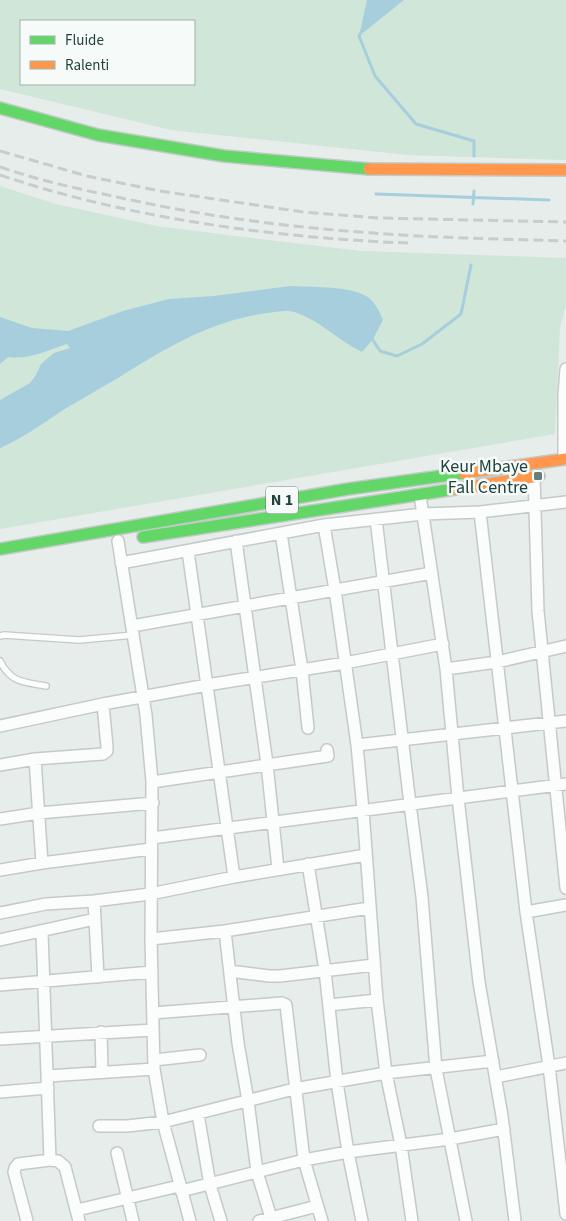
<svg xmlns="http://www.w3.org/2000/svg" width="566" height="1221" font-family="'Source Sans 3',sans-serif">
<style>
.green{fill:#d0e6d9;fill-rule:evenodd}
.water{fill:#a7cedc}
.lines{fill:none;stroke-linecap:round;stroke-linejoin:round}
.stream{stroke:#a7cedc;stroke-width:3}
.lane-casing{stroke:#c4cac8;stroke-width:8}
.street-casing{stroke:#c4cac8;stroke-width:14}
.fast-casing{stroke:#c2cac8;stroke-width:14}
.slow-casing{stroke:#c2cac8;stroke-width:14}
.lane{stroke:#fbfcfc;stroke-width:5.5}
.street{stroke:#fbfcfc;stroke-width:11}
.fast{stroke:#63d668;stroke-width:11}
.slow{stroke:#ff974d;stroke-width:11}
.rail{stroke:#c8cdcb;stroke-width:3;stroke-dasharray:10 5;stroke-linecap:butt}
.poi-dot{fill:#677e7a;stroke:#f6fbf9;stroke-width:2}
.labels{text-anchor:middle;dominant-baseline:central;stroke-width:5;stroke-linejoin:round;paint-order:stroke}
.shield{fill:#f6fbf9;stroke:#627a76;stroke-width:1}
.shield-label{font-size:16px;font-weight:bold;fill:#22423e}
.poi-label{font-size:18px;fill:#22423e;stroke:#f6fbf9;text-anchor:end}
</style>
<rect width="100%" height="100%" fill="#e7edea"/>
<path class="green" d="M 0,0 L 566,0 L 566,160 L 408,155 L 171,130 L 0,89 ZM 21,21 L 194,21 L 194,84 L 21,84 Z
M 0,186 L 56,204 L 157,226 L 235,236 L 362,251 L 566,258 L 566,305 L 560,328 L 555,434 L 0,529 Z"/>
<path class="water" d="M 367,0 L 404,0 L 359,36 Z
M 290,286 C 309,287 348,286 364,295 C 374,300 379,310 383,320 L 373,339 L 362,352 C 339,341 322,322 297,313 C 288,309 276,312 267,313 C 212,320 164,349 118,378 C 101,388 85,397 68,407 C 46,421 25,437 0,448 L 0,400 L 30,383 L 36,375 L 41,364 L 54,353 L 70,348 L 67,344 C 49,350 28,360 8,357 L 0,364 L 0,317 L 32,328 L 68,331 L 123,311 L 169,299 L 214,296 Z"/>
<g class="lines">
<path class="stream" d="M 360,34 L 359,36 L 375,76 L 416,124 L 474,141 L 474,156
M 376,194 L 549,200
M 473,204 L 474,191
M 371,337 L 380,351 L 397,356 L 422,344 L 461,314 L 471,265"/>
<defs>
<path id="lane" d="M 0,636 L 4,635 L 79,640 L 134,635
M 0,661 C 11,683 24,682 46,686"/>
<path id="street" d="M 564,459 L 564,395 L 566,369
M 534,476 L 538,611 L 566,888
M 420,495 L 446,669 L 458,798 L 479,982 L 502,1116 L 515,1221
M 480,512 L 526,912 L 549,1066 L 566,1214
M 376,519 L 410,804 L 422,897 L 436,1069 L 466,1221
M 324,525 L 335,590 L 357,745 L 363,810 L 377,1000 L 386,1073 L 401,1145 L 412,1221
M 281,533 L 302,670 L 308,728
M 118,541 L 146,715 L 152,782 L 151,939 L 154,1069 L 163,1122 L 190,1221
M 236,541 L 267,764 L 278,869
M 188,551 L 234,877
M 121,563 L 324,525 L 423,514 L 480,512 L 566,502
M 132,626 L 432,573
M 446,669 L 497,662 L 566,646
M 0,726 L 103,704 L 207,685 L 345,663 L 443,644
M 357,745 L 566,721
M 35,759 L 42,863
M 0,765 L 35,759 L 103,754 L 107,751 L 107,747 L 103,704
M 152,782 L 328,756 L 327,750
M 0,819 L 39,813 L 153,803
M 152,838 L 566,784
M 308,864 L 325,970 L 337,1082 L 348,1152 L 362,1221
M 0,870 L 42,863 L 151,849
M 94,901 L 98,977
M 526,912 L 566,905
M 0,913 L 46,904 L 94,901 L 150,894 L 234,877 L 366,855
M 225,931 L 238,1043 L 248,1101 L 257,1172 L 272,1221
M 42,932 L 50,1160 L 58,1161 L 65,1167 L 79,1221
M 151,939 L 225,931 L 369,908
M 0,940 L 95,919
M 230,971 L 269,976 L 280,976 L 374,965
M 0,985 L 152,972
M 329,1005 L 377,1000
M 153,1013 L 282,1003 L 286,1005 L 304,1160 L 322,1221
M 101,1032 L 102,1072
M 0,1039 L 153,1030
M 154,1060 L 200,1055
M 48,1076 L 154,1069
M 496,1077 L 566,1063
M 0,1092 L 48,1088
M 198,1114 L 210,1185 L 221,1221
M 99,1126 L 127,1126 L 163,1122 L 294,1089 L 386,1073 L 493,1061
M 117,1153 L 133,1221
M 181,1191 L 304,1160 L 348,1152 L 450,1139 L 504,1129
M 77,1210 L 179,1186
M 27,1221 L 14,1172 L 15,1168 L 18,1164 L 50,1160
M 259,1221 L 317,1206"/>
<path id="fast" d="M 0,108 L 98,135 L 224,156 L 369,169
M 143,537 L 455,489
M 0,549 L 348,489 L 464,473"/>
<path id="slow" d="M 369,169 L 566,170
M 464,473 L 566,459
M 455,489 L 539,476"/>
</defs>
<use href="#lane" class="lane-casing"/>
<use href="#street" class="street-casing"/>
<use href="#fast" class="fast-casing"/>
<use href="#slow" class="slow-casing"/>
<use href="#lane" class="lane"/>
<use href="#street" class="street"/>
<use href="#fast" class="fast"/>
<use href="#slow" class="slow"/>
<path class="rail" d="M 0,151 L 87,176 L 160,191 L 303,212 L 378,218 L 566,222
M 0,167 C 38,180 78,189 117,197 C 202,216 287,227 373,233 C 437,238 502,239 566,241
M 0,175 C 127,218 275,238 408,243"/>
</g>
<rect class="poi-dot" x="533" y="471" width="10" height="10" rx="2.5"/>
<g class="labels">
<rect class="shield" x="266" y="486.5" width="32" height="27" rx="4"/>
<g class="shield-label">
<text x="282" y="500">N 1</text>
</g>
<g class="poi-label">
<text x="528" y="466">Keur Mbaye<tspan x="528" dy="21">Fall Centre</tspan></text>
</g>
</g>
<rect x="20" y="20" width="175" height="65" fill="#f6fbf9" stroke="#a1b1ae"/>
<rect x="30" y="36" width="25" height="8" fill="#63d668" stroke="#a1b1ae"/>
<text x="65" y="45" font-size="15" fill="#22423e">Fluide</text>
<rect x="30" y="61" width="25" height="8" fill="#ff974d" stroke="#a1b1ae"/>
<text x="65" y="70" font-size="15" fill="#22423e">Ralenti</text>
</svg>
